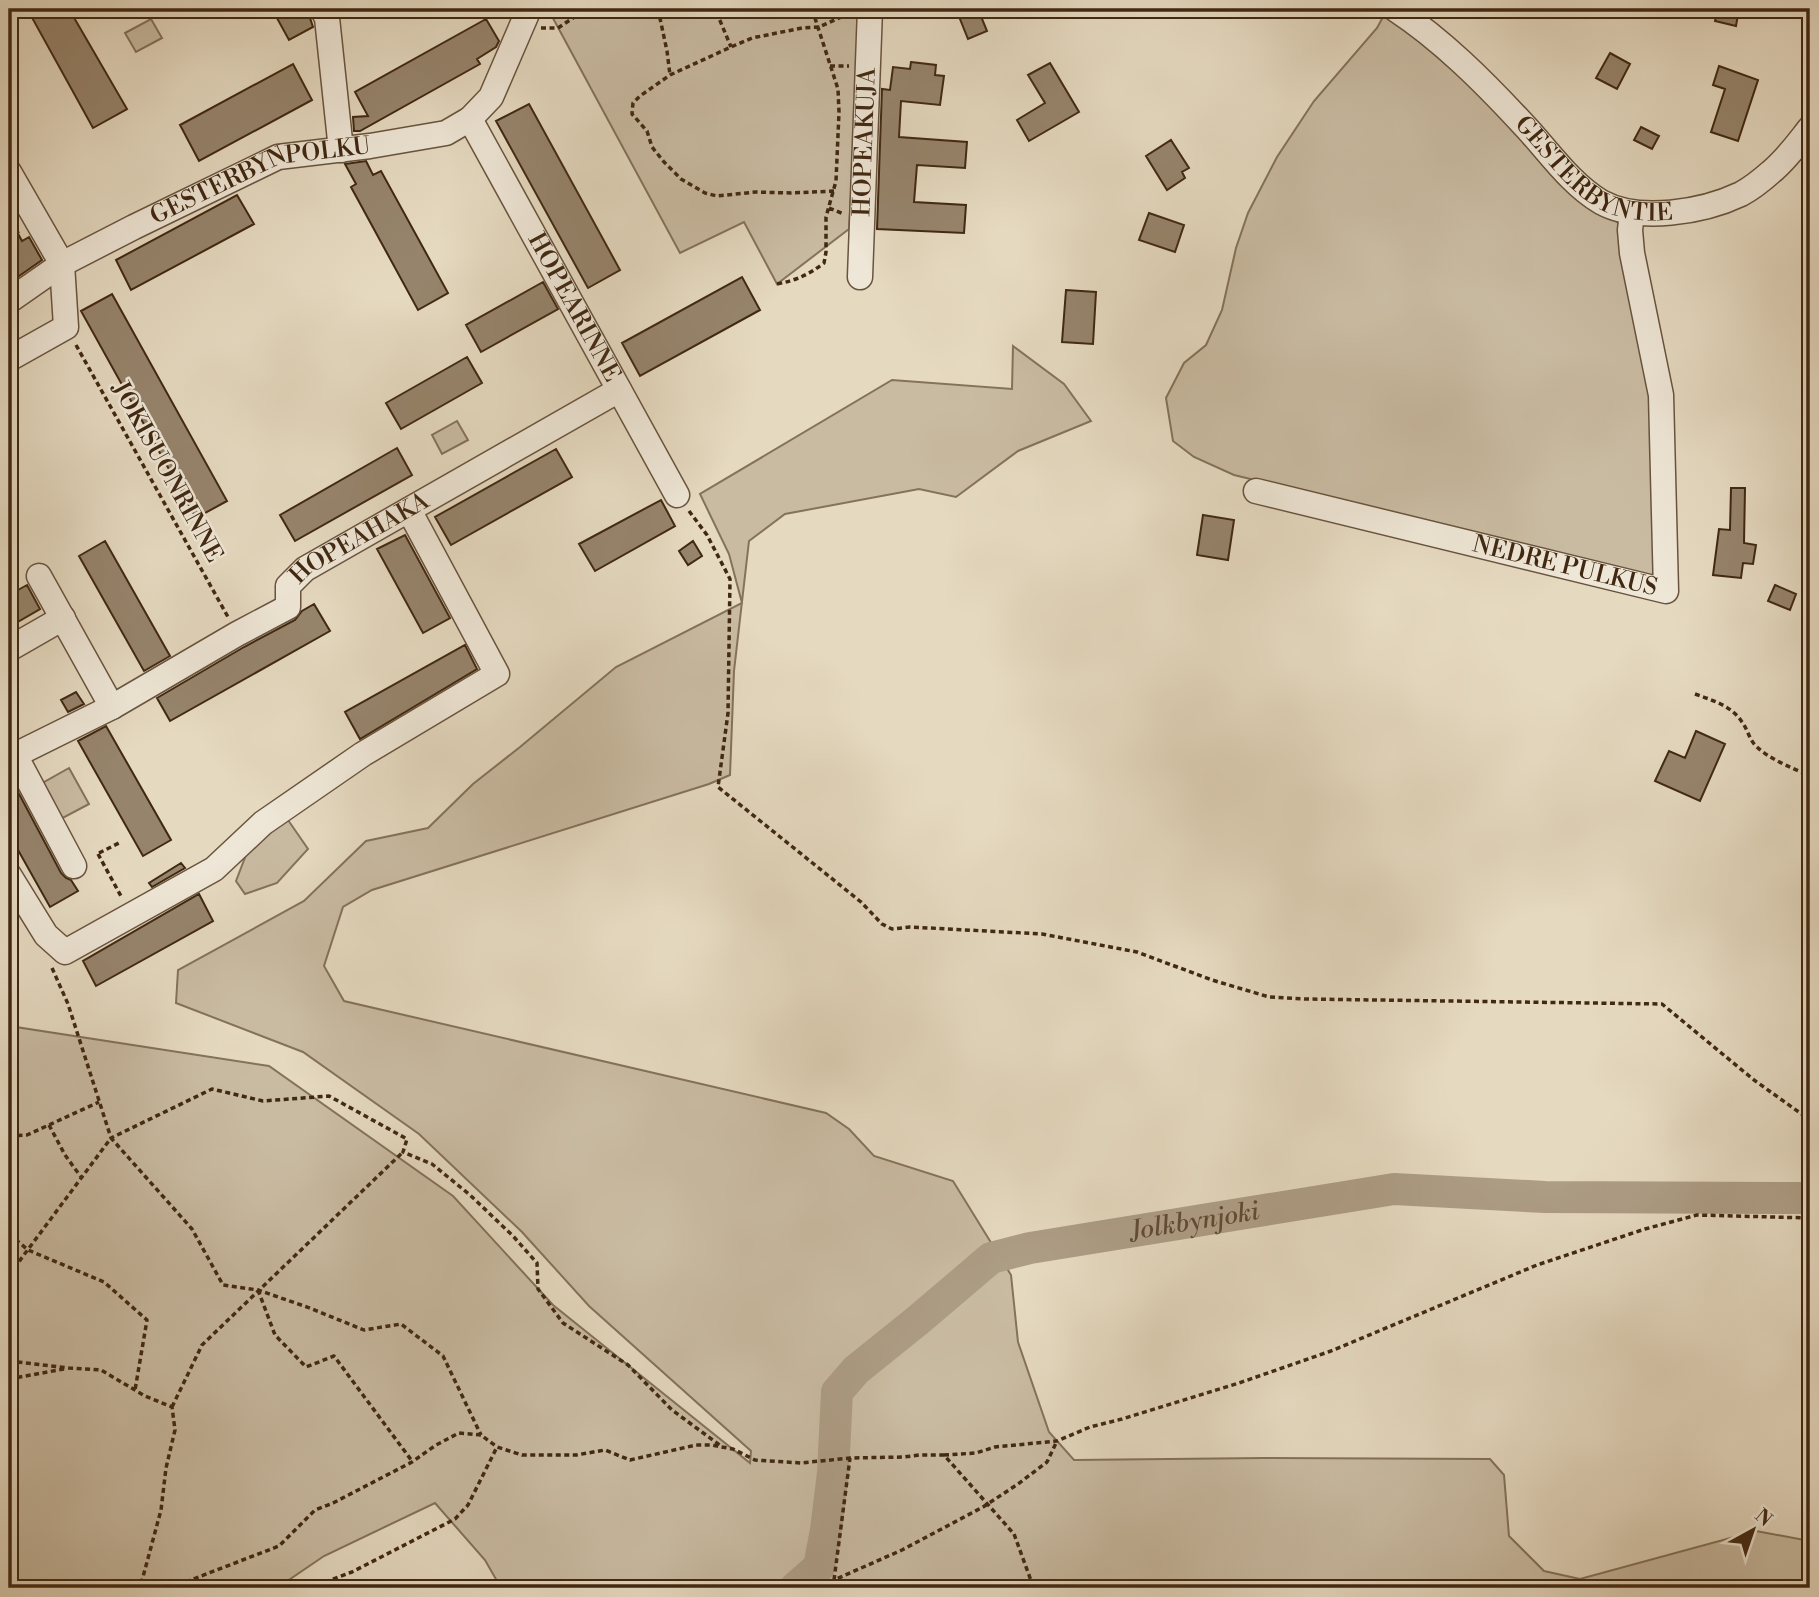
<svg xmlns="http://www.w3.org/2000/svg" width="1819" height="1597" font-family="'Libre Bodoni',serif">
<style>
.green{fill:#c9bba2;stroke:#84725a;stroke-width:2}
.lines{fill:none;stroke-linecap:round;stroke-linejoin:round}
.river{stroke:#ad9d85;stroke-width:32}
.building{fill:#96846c;stroke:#402812;stroke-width:2}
.minor-casing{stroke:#69543e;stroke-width:27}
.path{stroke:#402812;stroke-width:3.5;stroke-dasharray:5 3.5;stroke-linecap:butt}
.minor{stroke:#eee6d6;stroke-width:24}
.labels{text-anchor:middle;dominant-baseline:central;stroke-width:5;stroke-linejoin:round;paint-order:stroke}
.street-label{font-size:24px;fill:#402812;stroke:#eee6d6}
.water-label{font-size:26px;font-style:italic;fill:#614b34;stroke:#eee6d6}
</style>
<rect width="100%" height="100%" fill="#e5d9c0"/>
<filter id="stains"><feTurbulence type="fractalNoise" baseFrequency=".00286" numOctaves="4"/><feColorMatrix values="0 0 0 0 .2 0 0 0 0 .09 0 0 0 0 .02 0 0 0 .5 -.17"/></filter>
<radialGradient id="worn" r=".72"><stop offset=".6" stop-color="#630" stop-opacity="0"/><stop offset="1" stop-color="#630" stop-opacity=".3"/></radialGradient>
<path class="green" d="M 548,9 L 862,9 L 849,229 L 777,284 L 744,222 L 680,253 Z
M 1384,15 L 1395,20 L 1471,86 L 1559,180 L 1620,224 L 1649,380 L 1657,578 L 1234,475 L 1194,457 L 1173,441 L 1166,398 L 1184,363 L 1206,345 L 1222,310 L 1236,248 L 1248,213 L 1277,157 L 1314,101 L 1377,28 Z
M 151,19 L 162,38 L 136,52 L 125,33 Z
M 1013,346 L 1064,384 L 1091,421 L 1018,451 L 956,497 L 919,489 L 785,514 L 749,541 L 734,671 L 730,775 L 709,784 L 372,890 L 343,907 L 324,966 L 344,1001 L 826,1113 L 849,1129 L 874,1156 L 953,1181 L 1011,1275 L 1018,1342 L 1049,1432 L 1074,1460 L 1264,1458 L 1490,1459 L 1504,1475 L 1509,1536 L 1544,1571 L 1580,1579 L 1756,1531 L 1810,1541 L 1810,1588 L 501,1588 L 485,1560 L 435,1503 L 324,1556 L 277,1588 L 9,1588 L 9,1026 L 269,1066 L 453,1196 L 553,1305 L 750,1463 L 751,1451 L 589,1306 L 522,1232 L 419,1134 L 303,1052 L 176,1003 L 178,970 L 304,901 L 366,841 L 428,828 L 473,784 L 520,747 L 616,667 L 742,603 L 729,554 L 700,494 L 892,380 L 1012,389 Z
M 457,421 L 468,440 L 442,454 L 432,435 Z
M 69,768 L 89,804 L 59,820 L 39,785 Z
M 288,820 L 308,849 L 277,883 L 245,894 L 236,881 L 251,842 Z"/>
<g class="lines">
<path class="river" id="s1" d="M 795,1588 L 819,1567 L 826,1530 L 833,1473 L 837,1392 L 856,1370 L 917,1321 L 991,1258 L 1030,1248 L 1394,1189 L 1545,1197 L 1810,1198"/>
</g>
<path class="building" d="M 39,9 L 69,9 L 127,109 L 93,128 L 30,14 Z
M 272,9 L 307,9 L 313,27 L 289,40 Z
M 971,9 L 978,9 L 987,31 L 968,39 L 958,14 Z
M 1718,9 L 1739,9 L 1736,26 L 1715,21 Z
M 486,19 L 499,41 L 496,47 L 477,59 L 480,64 L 360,131 L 354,131 L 353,117 L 368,116 L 355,92 Z
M 1610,53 L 1630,64 L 1617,89 L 1596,78 Z
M 911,62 L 936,65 L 935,75 L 944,76 L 940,105 L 901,101 L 899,137 L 967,142 L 965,168 L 917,165 L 914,202 L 966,205 L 964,233 L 877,229 L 882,89 L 890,90 L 893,67 L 910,69 Z
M 1050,63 L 1079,112 L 1029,141 L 1017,120 L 1045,103 L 1028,75 Z
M 293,64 L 312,100 L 199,161 L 180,125 Z
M 1719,66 L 1758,80 L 1738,141 L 1711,132 L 1725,89 L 1713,85 Z
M 529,104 L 620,270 L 588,288 L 496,121 Z
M 1641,127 L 1659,136 L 1652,149 L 1634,140 Z
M 1171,140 L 1189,168 L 1182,172 L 1185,178 L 1167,190 L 1146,156 Z
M 366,161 L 373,175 L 381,171 L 448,293 L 418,310 L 351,187 L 356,184 L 345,164 Z
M 237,195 L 254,224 L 131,290 L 116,260 Z
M 1149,213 L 1184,225 L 1175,252 L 1139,240 Z
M 9,217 L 22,241 L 29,237 L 42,260 L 9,283 Z
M 742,277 L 760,310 L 640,376 L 622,343 Z
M 543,282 L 558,309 L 481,352 L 466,325 Z
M 1066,290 L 1096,292 L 1093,344 L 1062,342 Z
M 112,294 L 227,501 L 196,518 L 81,311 Z
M 467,357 L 482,383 L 401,429 L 386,403 Z
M 397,448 L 412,475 L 295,541 L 280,515 Z
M 556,449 L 572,477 L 451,545 L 435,517 Z
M 1731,488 L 1745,488 L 1744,543 L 1756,545 L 1753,564 L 1743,563 L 1741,578 L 1713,575 L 1719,529 L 1730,530 Z
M 661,500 L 675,526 L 595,571 L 579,544 Z
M 1203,515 L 1234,520 L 1228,560 L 1197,555 Z
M 405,535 L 450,618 L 423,633 L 377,549 Z
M 105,541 L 170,656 L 144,671 L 79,556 Z
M 693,541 L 702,556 L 688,565 L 679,551 Z
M 27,585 L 40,609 L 9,627 L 9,595 Z
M 1775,585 L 1796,594 L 1790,610 L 1768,601 Z
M 314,604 L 330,631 L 170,721 L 157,698 L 244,647 L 295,620 L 302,611 Z
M 465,645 L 477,669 L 360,739 L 345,712 Z
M 76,692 L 84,704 L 68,712 L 61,700 Z
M 106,726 L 171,840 L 143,856 L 78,741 Z
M 1696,731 L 1725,744 L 1700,801 L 1655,781 L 1669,751 L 1685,758 Z
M 9,775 L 61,873 L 66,878 L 71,880 L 78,891 L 50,907 L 9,834 Z
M 181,863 L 185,868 L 152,887 L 149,883 Z
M 199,894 L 213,921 L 96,986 L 83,961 Z"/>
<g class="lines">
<defs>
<g id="minor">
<path d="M 322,9 L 327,18 L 341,150"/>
<path id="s2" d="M 1395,9 C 1442,40 1483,81 1522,123 C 1547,149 1569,183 1601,202 C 1639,223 1703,212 1741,194 C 1752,188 1762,180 1771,172 C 1786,160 1798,143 1810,128"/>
<path id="s3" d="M 470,119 L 677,495"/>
<path d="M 9,172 L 62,264 L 9,301"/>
<path id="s4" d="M 860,277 L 870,9"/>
<path id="s5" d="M 9,359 L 66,327 L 62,264 L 134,227 L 278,157 L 370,146 L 446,133 L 470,119 L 491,97 L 529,9"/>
<path id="s6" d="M 1256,491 L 1666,591 L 1661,395 L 1632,253 L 1630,230 L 1632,213"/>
<path d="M 39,576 L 112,707"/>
<path d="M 9,649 L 63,618"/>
<path d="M 15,755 L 74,866"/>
<path id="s7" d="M 9,758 L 112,707 L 237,634 L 288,607 L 288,586 L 305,569 L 619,390"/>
<path d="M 9,875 L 46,935 L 65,952 L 214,869 L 263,823 L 363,754 L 497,674 L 409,510"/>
</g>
</defs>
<use href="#minor" class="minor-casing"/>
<path class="path" d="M 573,9 L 577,15
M 658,9 L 667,51 L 670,75
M 709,9 L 716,11 L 731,47
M 541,28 L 558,28 L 582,12 L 592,9
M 830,66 L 849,66
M 834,191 L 791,193 L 756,192 L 717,196 L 705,193 L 681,179 L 664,162 L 652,147 L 647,131 L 632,114 L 633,103 L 640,96 L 670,75 L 731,47 L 752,38 L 802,28 L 819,27 L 850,13
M 829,208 L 844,214
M 9,237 L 19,231
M 777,284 C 797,280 808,275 824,263 L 826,252 L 826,217 L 836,181 L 839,112 L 838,89 L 812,9
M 76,345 L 228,617
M 689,511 L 707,535 L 730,579 L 728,713 L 718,787 L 861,902 L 882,924 L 892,929 L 910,927 L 1042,934 L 1137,952 L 1212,980 L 1269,997 L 1306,999 L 1662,1004 L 1754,1080 L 1810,1120
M 1695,694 C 1712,700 1732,706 1742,722 C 1748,730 1749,739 1756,746 C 1770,760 1793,768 1810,776
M 99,853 L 119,843
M 98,854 L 122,898
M 52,968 L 68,1004 L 111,1138 L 212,1089 L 263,1101 L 329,1096 L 407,1139 L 403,1152 L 432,1164 L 470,1195 L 513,1236 L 537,1263 L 538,1289 L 563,1323 L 628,1365 L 672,1410 L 721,1446
M 49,1125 L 65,1155 L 81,1177
M 9,1136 L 27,1135 L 99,1102
M 9,1234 L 28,1250 L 104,1282 L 147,1320 L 135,1390
M 9,1275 L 111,1138 L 192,1229 L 223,1285 L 258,1290 L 307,1307 L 364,1330 L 401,1324 L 443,1356 L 481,1435
M 258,1290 L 275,1335 L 306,1367 L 334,1356 L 412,1461
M 9,1361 L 69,1368 L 101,1370 L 145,1396 L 172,1407 L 175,1430 L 166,1468 L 161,1510 L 140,1588
M 9,1379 L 64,1369
M 172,1407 L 202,1345 L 403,1152
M 944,1455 L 976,1453 L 995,1447 L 1057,1441 L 1090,1427 L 1122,1419 L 1239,1383 L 1331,1351 L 1537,1265 L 1645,1229 L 1697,1215 L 1810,1218
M 834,1580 L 850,1458
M 170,1588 L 279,1546 L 315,1510 L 333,1503 L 412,1462 L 436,1445 L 459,1433 L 481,1435 L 497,1447 L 522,1455 L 576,1455 L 605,1450 L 630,1460 L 696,1445 L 711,1445 L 733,1449 L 755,1460 L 801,1463 L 850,1458 L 904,1457 L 919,1455 L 944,1455 L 1014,1534 L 1033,1586 L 1032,1588
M 309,1588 L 352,1572 L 455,1519 L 468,1505 L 497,1447
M 824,1588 L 834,1580 L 902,1550 L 983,1507 L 1018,1484 L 1047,1462 L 1057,1441"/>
<use href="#minor" class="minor"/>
</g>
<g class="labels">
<g class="street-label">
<text stroke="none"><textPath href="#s4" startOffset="135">HOPEAKUJA</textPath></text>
<text stroke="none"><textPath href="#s2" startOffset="262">GESTERBYNTIE</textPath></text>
<text stroke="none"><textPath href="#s5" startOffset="346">GESTERBYNPOLKU</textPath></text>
<text stroke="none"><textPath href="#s3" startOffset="215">HOPEARINNE</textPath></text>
<text transform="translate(167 472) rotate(61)">JOKISUONRINNE</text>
<text stroke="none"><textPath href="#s7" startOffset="425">HOPEAHAKA</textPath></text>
<text stroke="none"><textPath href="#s6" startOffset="318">NEDRE PULKUS</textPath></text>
</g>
<g class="water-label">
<text stroke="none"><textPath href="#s1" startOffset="620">Jolkbynjoki</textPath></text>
</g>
</g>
<rect width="1819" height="1597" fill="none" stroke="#e5d9c0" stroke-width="35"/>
<rect x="10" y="10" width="1798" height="1576" fill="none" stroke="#402812" stroke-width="3.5"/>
<rect x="18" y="18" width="1784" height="1562" fill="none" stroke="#402812" stroke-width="2"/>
<g transform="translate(1753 1530) rotate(40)" stroke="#eee6d6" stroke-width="5" paint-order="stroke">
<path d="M0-5L12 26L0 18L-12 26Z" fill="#402812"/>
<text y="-10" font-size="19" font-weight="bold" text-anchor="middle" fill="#402812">N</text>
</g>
<rect width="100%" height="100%" filter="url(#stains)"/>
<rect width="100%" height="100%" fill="url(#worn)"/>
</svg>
